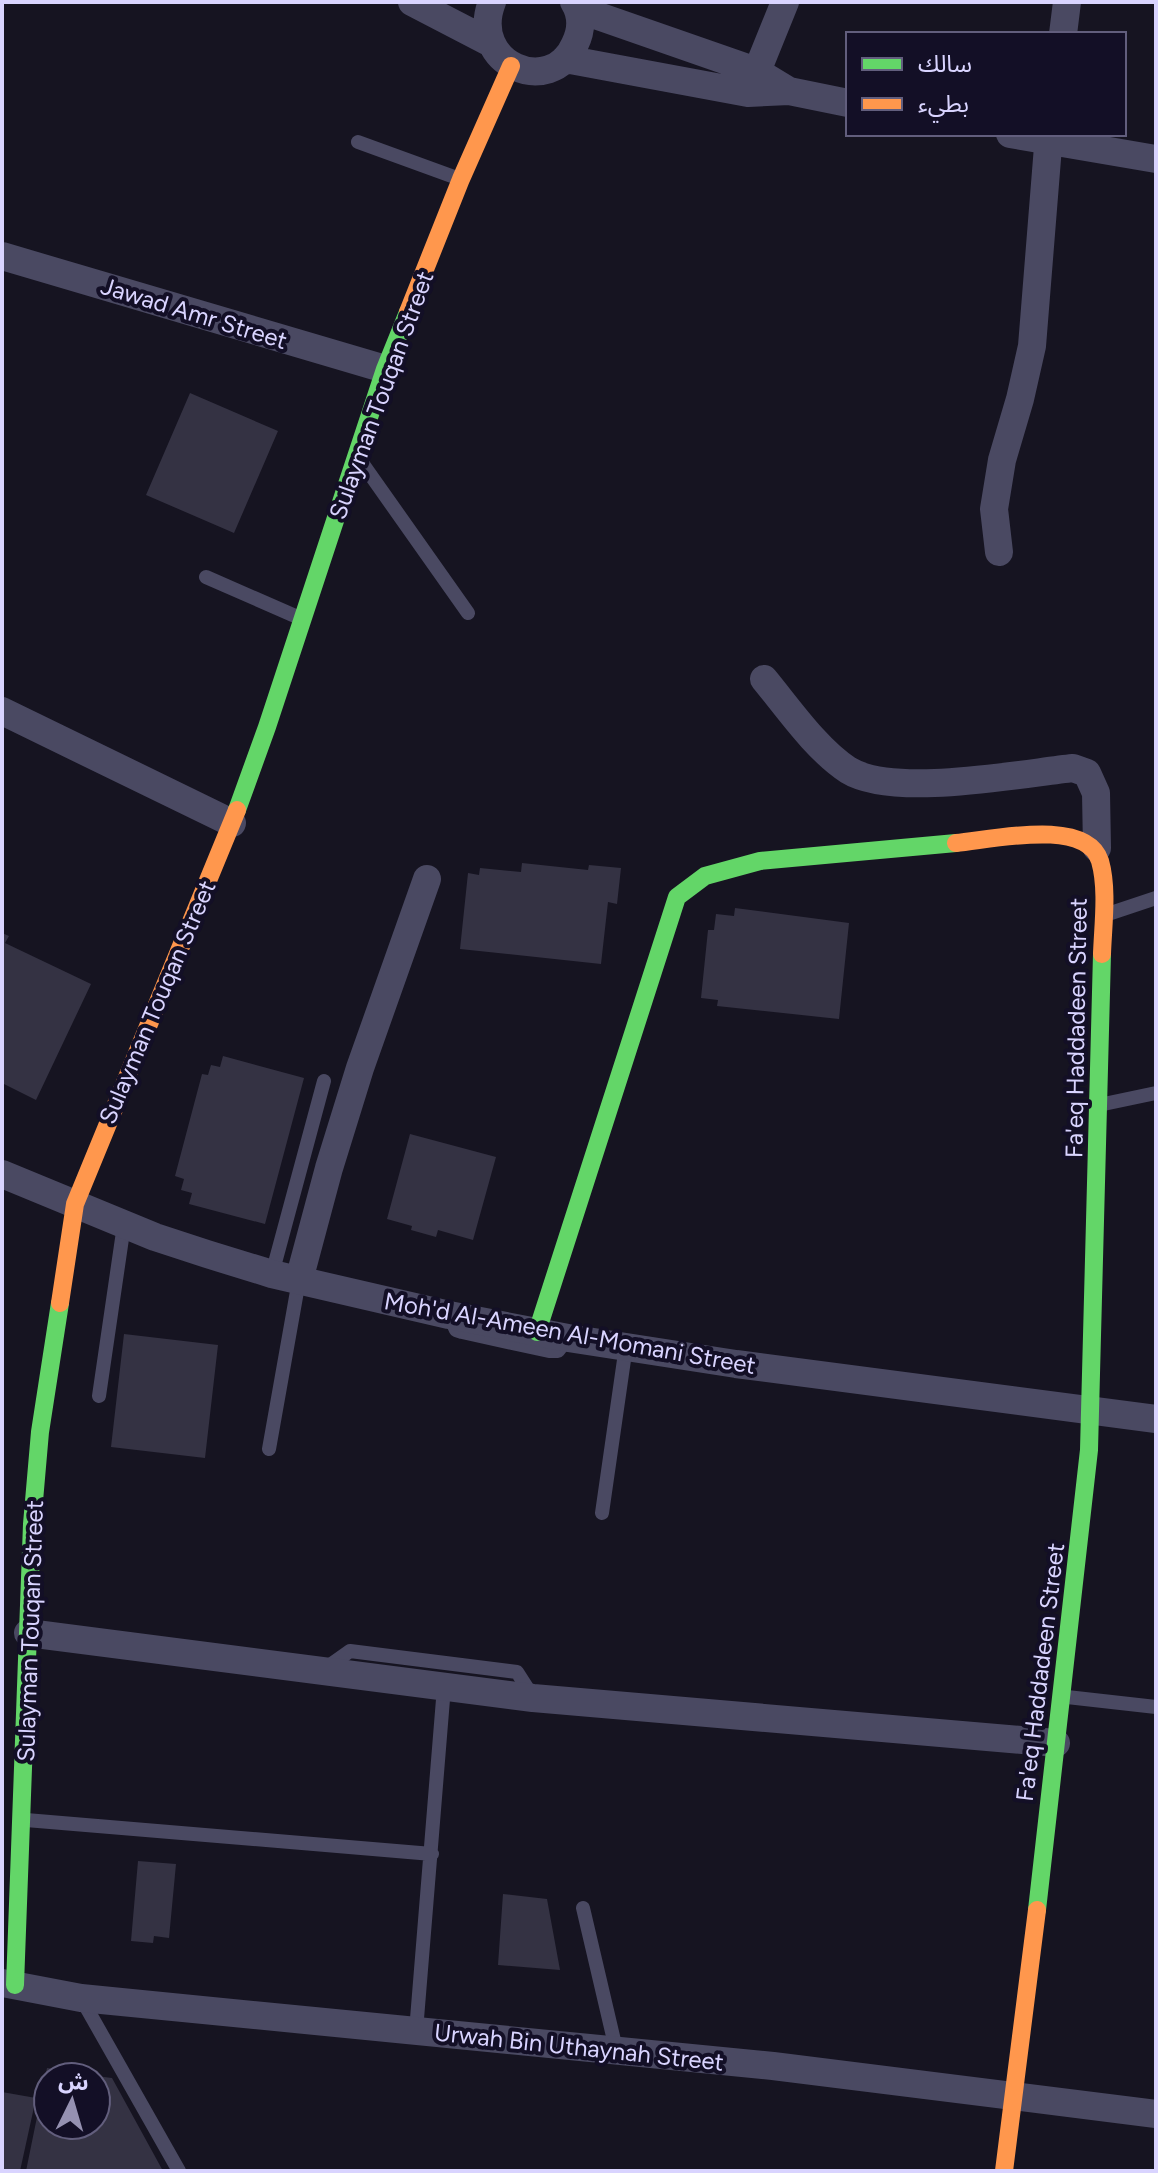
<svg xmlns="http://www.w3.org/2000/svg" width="1158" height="2173" font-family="Figtree,'Noto Sans Arabic',sans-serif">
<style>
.building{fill:#343243}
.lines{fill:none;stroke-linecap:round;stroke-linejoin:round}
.lane{stroke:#4a4962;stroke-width:14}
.street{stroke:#4a4962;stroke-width:28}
.fast{stroke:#63d668;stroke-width:18}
.slow{stroke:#ff974d;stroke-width:18}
.labels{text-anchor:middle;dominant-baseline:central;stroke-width:8;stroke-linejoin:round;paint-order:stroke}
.street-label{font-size:24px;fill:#d9d4ff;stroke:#130f26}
</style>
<rect width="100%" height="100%" fill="#161421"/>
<path class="building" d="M 190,393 L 278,431 L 234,533 L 146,495 Z
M 522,863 L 588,870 L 589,865 L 621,868 L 617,904 L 608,902 L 601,964 L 460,949 L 468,873 L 479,875 L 480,868 L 521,872 Z
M 735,908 L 849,923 L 839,1019 L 717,1006 L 718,1000 L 701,998 L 708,930 L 714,930 L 716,914 L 734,916 Z
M 2,933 L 9,936 L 5,943 L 91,984 L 36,1100 L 2,1083 Z
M 223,1056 L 304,1078 L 265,1224 L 189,1204 L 192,1193 L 181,1190 L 184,1179 L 175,1176 L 202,1074 L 208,1075 L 211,1065 L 220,1067 Z
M 410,1134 L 496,1157 L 473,1240 L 438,1230 L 436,1237 L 411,1230 L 412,1226 L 387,1219 Z
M 124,1334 L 218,1345 L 205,1458 L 111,1447 Z
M 138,1861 L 176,1864 L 169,1938 L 154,1936 L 153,1943 L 131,1941 Z
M 503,1894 L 547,1899 L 560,1970 L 498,1965 Z
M 47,2068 L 94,2075 L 48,2077 L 48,2125 L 96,2125 L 96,2076 L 112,2078 L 163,2171 L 26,2171 Z
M 2,2092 L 36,2098 L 20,2171 L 2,2171 Z"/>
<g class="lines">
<path class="lane" d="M 358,142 L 457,178
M 360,460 L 468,613
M 206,577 L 302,619
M 1108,914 L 1156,898
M 1099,1105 L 1156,1093
M 272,1274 L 324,1081
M 450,1317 L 456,1330 L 462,1332 L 549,1351 L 558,1351 L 568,1338
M 99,1396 L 124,1225
M 269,1449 L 299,1280
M 602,1513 L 626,1346
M 326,1668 L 350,1651 L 517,1672 L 533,1697
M 1067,1697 L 1156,1707
M 26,1820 L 432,1854
M 583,1908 L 616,2049
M 81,1998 L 179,2171
M 416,2031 L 444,1687"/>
<path class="street" d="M 412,2 L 489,42
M 492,2 C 468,64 551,99 575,44 C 582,30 582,15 574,2
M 578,9 L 756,71 L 789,91
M 1063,34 L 1067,2
M 565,59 L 748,93 L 789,91 L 848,103
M 751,86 L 785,2
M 1010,134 L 1156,159
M 2,256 L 385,369
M 999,552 L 994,509 L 1002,460 L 1020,399 L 1032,346 L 1049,134
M 764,679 C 788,708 816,749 848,770 C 893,798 1018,774 1073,768 L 1087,773 L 1096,793 L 1097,848
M 2,711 L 232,823
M 2,1174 L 155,1237 L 207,1254 L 272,1274 L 449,1315 L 568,1338 L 736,1364 L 1156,1419
M 299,1280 L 329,1168 L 360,1068 L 427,879
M 28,1633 L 533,1698 L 1056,1743
M 2,1983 L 81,1998 L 773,2066 L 1156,2114"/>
<path class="fast" d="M 237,810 L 267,727 L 385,369 L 408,312
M 537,1332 L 677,897 L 705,876 L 760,861 L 956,843
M 1037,1910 L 1089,1450 L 1102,954
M 15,1985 L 32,1524 L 40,1432 L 60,1303"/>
<path class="slow" d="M 408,312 L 461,179 L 511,66
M 956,843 C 991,840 1086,817 1100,861 C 1108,889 1103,925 1102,954
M 60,1303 L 75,1204 L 237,810
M 1004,2171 L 1037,1910"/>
</g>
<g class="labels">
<g class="street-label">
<text transform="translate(194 313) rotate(17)">Jawad Amr Street</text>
<text transform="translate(381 395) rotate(-70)">Sulayman Touqan Street</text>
<text transform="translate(157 1002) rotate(-67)">Sulayman Touqan Street</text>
<text transform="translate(1076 1028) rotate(-89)">Fa'eq Haddadeen Street</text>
<text transform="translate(570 1333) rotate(10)">Moh'd Al-Ameen Al-Momani Street</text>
<text transform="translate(30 1631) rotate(-88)">Sulayman Touqan Street</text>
<text transform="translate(1040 1672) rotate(-83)">Fa'eq Haddadeen Street</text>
<text transform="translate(579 2047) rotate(6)">Urwah Bin Uthaynah Street</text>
</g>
</g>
<rect width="1158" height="2173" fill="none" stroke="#d9d4ff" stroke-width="8"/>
<rect x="846" y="32" width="280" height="104" fill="#130f26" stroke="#625e7d" stroke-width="2"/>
<rect x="862" y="58" width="40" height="12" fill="#63d668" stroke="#625e7d" stroke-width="2"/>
<text x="918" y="72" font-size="24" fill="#d9d4ff">سالك</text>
<rect x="862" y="98" width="40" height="12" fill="#ff974d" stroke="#625e7d" stroke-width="2"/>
<text x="918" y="112" font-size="24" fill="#d9d4ff">بطيء</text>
<g transform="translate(72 2101) rotate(5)"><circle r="38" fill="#130f26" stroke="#625e7d" stroke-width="2"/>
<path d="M0-6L14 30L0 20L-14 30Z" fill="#9591b1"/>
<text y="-12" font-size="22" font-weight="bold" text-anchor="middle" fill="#d9d4ff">ش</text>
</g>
</svg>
